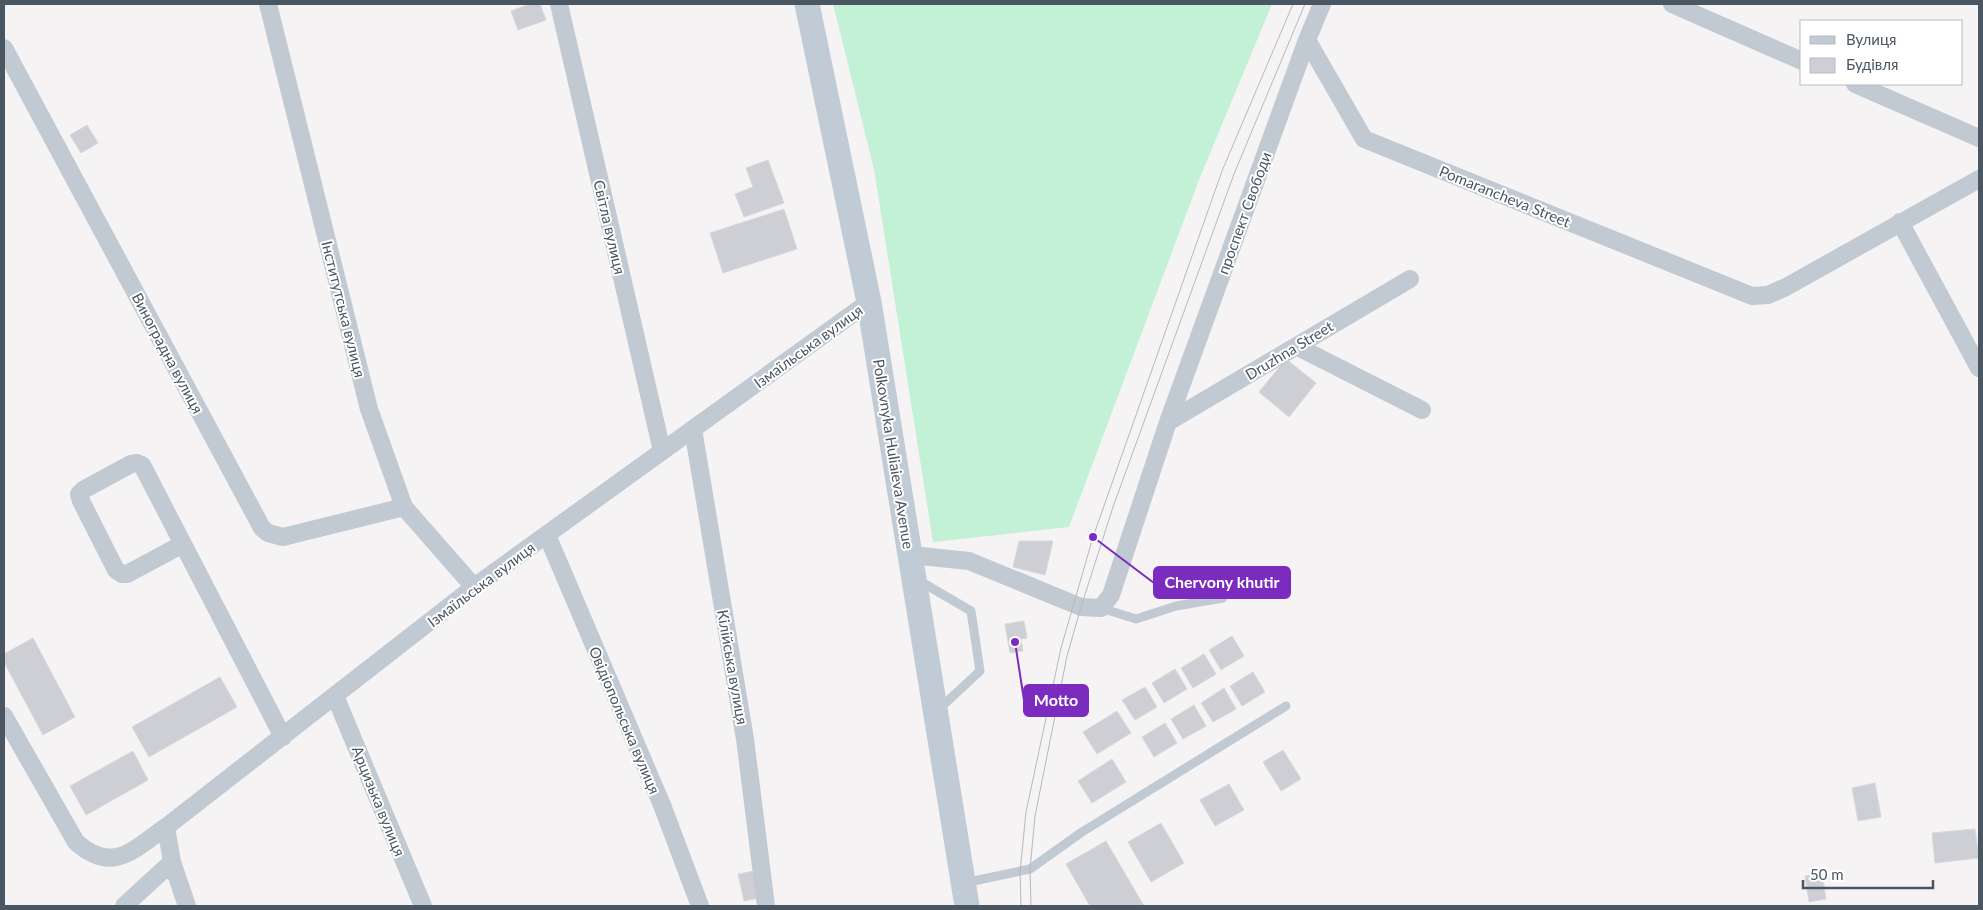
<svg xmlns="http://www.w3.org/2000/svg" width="1983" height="910" font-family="Lato,sans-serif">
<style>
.grass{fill:#c3f1d5}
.building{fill:#cdcfd5;stroke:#d7d9de}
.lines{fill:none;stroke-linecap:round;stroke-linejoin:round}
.service{stroke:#c1cad2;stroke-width:9}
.minor{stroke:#c1cad2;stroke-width:18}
.secondary{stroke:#c1cbd6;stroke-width:25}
.tram{stroke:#b5b8bd;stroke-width:1}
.labels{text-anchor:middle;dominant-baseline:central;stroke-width:4;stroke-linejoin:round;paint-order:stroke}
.street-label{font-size:15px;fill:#4a5661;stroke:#fff}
.leader{fill:none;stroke:#7b2cbf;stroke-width:2}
.callout-dot{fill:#7b2cbf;stroke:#fff;stroke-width:2}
.callout{fill:#7b2cbf;stroke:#7b2cbf;stroke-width:2}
.callout-label{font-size:16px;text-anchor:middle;font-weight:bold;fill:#fff}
</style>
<rect width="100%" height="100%" fill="#f5f3f3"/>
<path class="grass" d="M 833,4 L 1272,4 L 1199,180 L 1069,527 L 933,542 L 874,169 Z"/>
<path class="building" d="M 530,4 L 540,4 L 546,20 L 518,30 L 511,11 Z
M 87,125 L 98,143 L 81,153 L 70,135 Z
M 768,160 L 784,203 L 744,217 L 735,194 L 753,187 L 746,168 Z
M 784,209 L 797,249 L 723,273 L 710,233 Z
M 1286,359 L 1316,383 L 1289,417 L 1259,392 Z
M 1019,541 L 1053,541 L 1045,575 L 1013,567 Z
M 1024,621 L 1027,638 L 1021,639 L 1023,651 L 1010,653 L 1005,624 Z
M 1232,636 L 1244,656 L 1221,670 L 1209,650 Z
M 33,638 L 75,717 L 43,735 L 4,662 L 4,654 Z
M 1204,654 L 1216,674 L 1193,688 L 1181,668 Z
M 1175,669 L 1187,689 L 1164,703 L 1152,683 Z
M 1253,672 L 1265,692 L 1242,706 L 1230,686 Z
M 220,677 L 237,707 L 149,757 L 132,727 Z
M 1145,687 L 1157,707 L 1135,720 L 1122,700 Z
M 1224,688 L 1236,709 L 1213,722 L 1201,703 Z
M 1194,705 L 1206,726 L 1183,739 L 1171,719 Z
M 1117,711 L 1131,733 L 1097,754 L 1083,732 Z
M 1165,723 L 1177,743 L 1154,757 L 1142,737 Z
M 1283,750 L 1301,779 L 1281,791 L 1263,762 Z
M 133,751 L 148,780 L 86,815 L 70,786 Z
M 1112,759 L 1126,782 L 1092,803 L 1078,781 Z
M 1875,783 L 1881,817 L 1858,821 L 1852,788 Z
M 1229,784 L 1244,810 L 1215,826 L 1200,800 Z
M 1161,823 L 1184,863 L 1151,882 L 1128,842 Z
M 1975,829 L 1979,858 L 1935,863 L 1932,833 Z
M 1106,841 L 1144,906 L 1090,906 L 1066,864 Z
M 754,871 L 759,898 L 744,901 L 738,874 Z
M 1822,873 L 1826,899 L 1809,902 L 1805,876 Z"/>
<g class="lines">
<path class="service" d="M 918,580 L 971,611 L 980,671 L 938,710
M 1101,608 L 1136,619 L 1176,606 L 1223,598
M 964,883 L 1030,869 L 1082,832 L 1286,706"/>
<path class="minor" d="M 268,4 L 369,409 L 404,507 L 474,587
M 559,4 L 662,451
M 1672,4 L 1802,61
M 1307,40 L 1364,139 L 1752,296 L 1768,295 L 1786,287 L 1979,179
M 4,48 L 262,528 L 268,533 L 283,537 L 404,507
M 1855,84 L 1979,138
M 1900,222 L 1979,368
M 1296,346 L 1422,410
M 1168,422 L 1410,279
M 693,429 L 745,739 L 766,906
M 547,535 L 662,805 L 700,906
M 183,544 L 127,574 L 122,574 L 116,570 L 81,501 L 79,494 L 83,490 L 131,464 L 137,463 L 142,465 L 283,737
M 911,555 L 969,561 L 1081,607 L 1101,608 L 1111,595 L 1168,422 L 1307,40 L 1322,4
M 335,696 L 423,906
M 4,716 L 76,842 C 113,875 134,849 166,827 L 474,587 L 869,302
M 166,827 L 172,862 L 187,906
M 124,906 L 172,862"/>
<path class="secondary" d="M 807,4 L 869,302 L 967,906"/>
<path class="tram" d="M 1021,906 L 1020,872 L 1026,812 L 1061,648 L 1093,537 L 1222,171 L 1293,4
M 1031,906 L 1030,869 L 1035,816 L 1067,656 L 1081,607 L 1113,507 L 1234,174 L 1305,4"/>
</g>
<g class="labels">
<g class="street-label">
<text transform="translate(1505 196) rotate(22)">Pomarancheva Street</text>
<text transform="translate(1244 213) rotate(-70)">проспект Свободи</text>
<text transform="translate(610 227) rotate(77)">Світла вулиця</text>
<text transform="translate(344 309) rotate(76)">Інститутська вулиця</text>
<text transform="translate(808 346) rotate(-36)">Ізмаїльська вулиця</text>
<text transform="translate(1289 350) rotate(-31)">Druzhna Street</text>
<text transform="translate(168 353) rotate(62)">Виноградна вулиця</text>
<text transform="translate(894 454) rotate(81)">Polkovnyka Huliaieva Avenue</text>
<text transform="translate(481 584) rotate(-37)">Ізмаїльська вулиця</text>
<text transform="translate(733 667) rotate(80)">Кілійська вулиця</text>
<text transform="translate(625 720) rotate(67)">Овідіопольська вулиця</text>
<text transform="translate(379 801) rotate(68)">Арцизька вулиця</text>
</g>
</g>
<path class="leader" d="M1093 537L1154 583M1015 642L1024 700"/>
<g class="callout-dot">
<circle cx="1093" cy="537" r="5"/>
<circle cx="1015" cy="642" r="5"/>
</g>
<g class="callout">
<rect x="1154" y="567" width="136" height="31" rx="5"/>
<rect x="1024" y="685" width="64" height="31" rx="5"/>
</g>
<g class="callout-label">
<text x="1222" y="588">Chervony khutir</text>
<text x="1056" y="706">Motto</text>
</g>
<rect width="1983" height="910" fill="none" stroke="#4a5661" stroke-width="10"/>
<rect x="1800" y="20" width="162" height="65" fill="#ffffff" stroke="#b7bbc0"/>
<rect x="1810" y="36" width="25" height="8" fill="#c1cbd6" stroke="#b7bbc0"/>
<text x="1846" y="45" font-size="15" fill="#4a5661">Вулиця</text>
<rect x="1810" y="58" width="25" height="15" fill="#cdcfd5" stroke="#b7bbc0"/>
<text x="1846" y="70" font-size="15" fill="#4a5661">Будівля</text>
<path d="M1803 880v8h130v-8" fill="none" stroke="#4a5661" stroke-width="2.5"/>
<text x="1810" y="880" font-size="15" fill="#4a5661" stroke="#ffffff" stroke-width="4" paint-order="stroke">50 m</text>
</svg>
